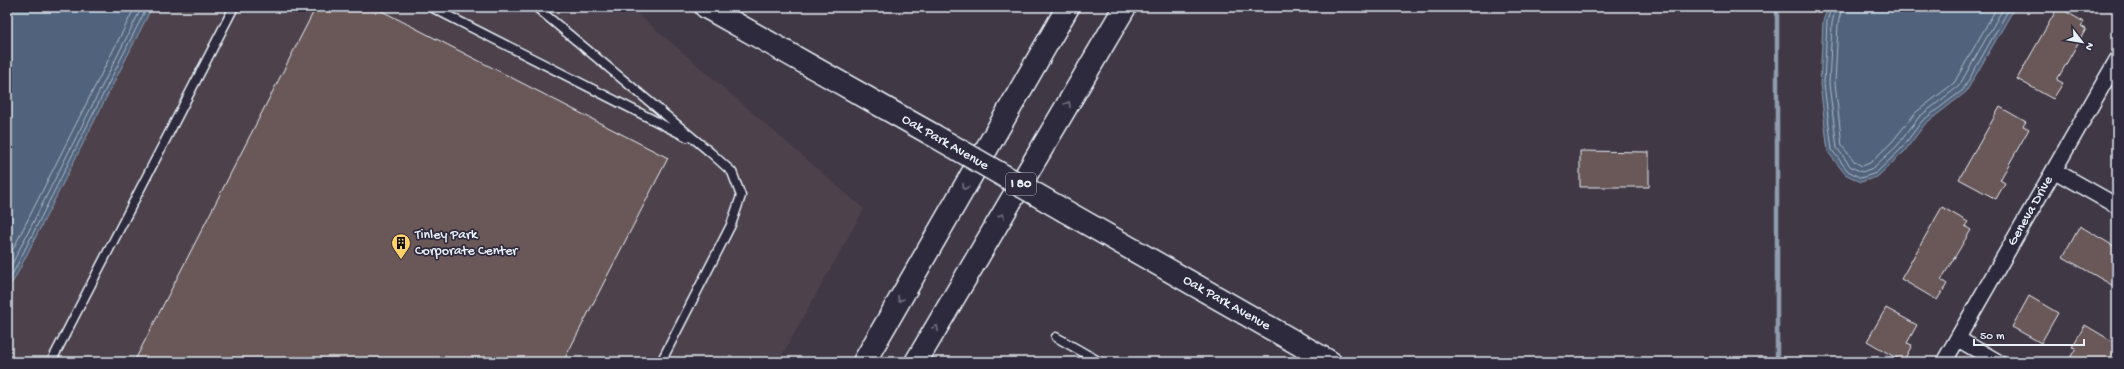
<svg xmlns="http://www.w3.org/2000/svg" width="2124" height="369" font-family="'Gochi Hand',sans-serif">
<style>
.built{fill:#4d424b}
.water{fill:#51637c;stroke:#8d9cae}
.lines{fill:none;stroke-linecap:round;stroke-linejoin:round}
.shore{stroke:#acb8c6;stroke-width:1}
.stream{stroke:#8d9cae;stroke-width:4.5}
.building{fill:#6a5958;stroke:#e8f1f8}
.lane-casing{stroke:#e8f1f8;stroke-width:11}
.street-casing{stroke:#e8f1f8;stroke-width:18}
.secondary-casing{stroke:#e8f1f8;stroke-width:25}
.highway-casing{stroke:#e8f1f8;stroke-width:25}
.lane{stroke:#2f2a3d;stroke-width:8}
.street{stroke:#2f2a3d;stroke-width:15}
.secondary{stroke:#2f2a3d;stroke-width:22}
.highway{stroke:#2f2a3d;stroke-width:22}
.secondary-bridge-casing{stroke:#e8f1f8;stroke-width:25;stroke-linecap:butt}
.secondary-bridge{stroke:#2f2a3d;stroke-width:22}
.oneway{stroke:#70707e}
.labels{text-anchor:middle;dominant-baseline:central;stroke-width:3.5;stroke-linejoin:round;paint-order:stroke}
.shield{fill:#2f2a3d;stroke:#b0b5c0;stroke-width:1}
.shield-label{font-size:13px;font-weight:bold;fill:#e8f1f8}
.street-label{font-size:14px;fill:#e8f1f8;stroke:#2f2a3d}
.poi-label{font-size:14px;fill:#e8f1f8;stroke:#2f2a3d;text-anchor:start}
</style>
<rect width="100%" height="100%" fill="#413845"/>
<filter id="ink" filterUnits="userSpaceOnUse"><feTurbulence type="fractalNoise" baseFrequency=".025" numOctaves="2"/><feDisplacementMap in="SourceGraphic" scale="8" xChannelSelector="R" yChannelSelector="G"/><feConvolveMatrix kernelMatrix="1 2 1 2 8 2 1 2 1" color-interpolation-filters="sRGB"/></filter>
<g filter="url(#ink)">
<path class="built" d="M 7,7 L 630,7 L 864,209 L 778,362 L 7,362 Z"/>
<path class="water" d="M 15,7 L 152,7 L 14,280 L 7,287 L 7,21 Z
M 1828,7 L 2015,7 L 1966,92 L 1925,124 L 1904,152 L 1877,177 L 1861,182 L 1845,174 L 1828,152 L 1820,84 L 1823,21 Z"/>
<g class="lines">
<path class="shore" d="M 1831,7 L 1827,22 L 1824,84 L 1832,150 L 1848,171 L 1861,178 L 1876,173 L 1901,149 L 1922,121 L 1963,90 L 2010,7
M 1836,7 L 1832,23 L 1829,84 L 1837,148 L 1851,167 L 1862,172 L 1873,168 L 1897,146 L 1919,117 L 1959,86 L 2004,7
M 1842,7 L 1838,24 L 1835,83 L 1842,146 L 1855,162 L 1862,166 L 1870,163 L 1892,142 L 1915,113 L 1954,83 L 1997,7
M 7,261 L 135,7
M 7,274 L 142,7
M 7,282 L 11,277 L 147,7"/>
<path class="stream" d="M 1777,7 L 1777,362"/>
</g>
<path class="building" d="M 316,7 L 374,7 L 668,158 L 563,362 L 134,362 Z
M 2058,7 L 2084,22 L 2081,26 L 2086,29 L 2057,80 L 2063,83 L 2053,99 L 2017,79 Z
M 2000,107 L 2026,122 L 2023,126 L 2029,129 L 2000,180 L 2005,183 L 1996,199 L 1959,179 Z
M 1580,151 L 1649,152 L 1649,187 L 1580,187 Z
M 1942,207 L 1968,222 L 1965,226 L 1971,230 L 1941,280 L 1947,284 L 1937,300 L 1901,279 Z
M 2080,226 L 2117,248 L 2117,288 L 2063,257 Z
M 2029,296 L 2058,313 L 2041,343 L 2012,327 Z
M 1886,308 L 1917,325 L 1907,343 L 1912,345 L 1903,362 L 1867,341 Z
M 2085,325 L 2117,344 L 2117,362 L 2078,362 L 2070,358 L 2076,348 L 2072,347 Z"/>
<g class="lines">
<defs>
<path id="lane" d="M 431,7 L 687,137
M 536,7 L 711,153 L 732,172 L 741,196 L 731,225 L 661,362
M 1056,337 L 1100,362
M 51,362 L 234,7"/>
<g id="street">
<path d="M 2055,171 L 2117,206"/>
<path d="M 1958,339 L 1998,362"/>
<path id="s1" d="M 1944,362 L 2117,60"/>
</g>
<g id="secondary">
<path d="M 706,7 L 933,135"/>
<path id="s2" d="M 1065,211 L 1330,362"/>
</g>
<path id="highway" d="M 864,362 L 1068,7
M 916,362 L 1125,7"/>
</defs>
<use href="#lane" class="lane-casing"/>
<use href="#street" class="street-casing"/>
<use href="#secondary" class="secondary-casing"/>
<use href="#highway" class="highway-casing"/>
<use href="#lane" class="lane"/>
<use href="#street" class="street"/>
<use href="#secondary" class="secondary"/>
<use href="#highway" class="highway"/>
<defs>
<path id="secondary-bridge" d="M 933,135 L 1065,211"/>
</defs>
<use href="#secondary-bridge" class="secondary-bridge-casing"/>
<use href="#secondary-bridge" class="secondary-bridge"/>
</g>
<defs><path id="oneway-chevron" d="M-2-3.5L2.5 0L-2 3.5" fill="none" stroke-width="1.6" stroke-linecap="round" stroke-linejoin="round"/></defs>
<g class="oneway">
<use href="#oneway-chevron" transform="translate(1068 104) rotate(-60)"/>
<use href="#oneway-chevron" transform="translate(965 187) rotate(120)"/>
<use href="#oneway-chevron" transform="translate(1002 216) rotate(-60)"/>
<use href="#oneway-chevron" transform="translate(900 299) rotate(120)"/>
<use href="#oneway-chevron" transform="translate(936 328) rotate(-60)"/>
</g>
</g>
<defs>
<symbol id="building-pin" viewBox="-11 -11 22 30"><path d="M0 17L-7.5 6A9.5 9.5 0 1 1 7.5 6Z" fill="#ffd166" stroke="#2f2a3d"/><path d="M-4-6H4V6H1V3H-1V6H-4ZM-2.5-4.3h1.7v1.8h-1.7ZM.8-4.3h1.7v1.8H.8ZM-2.5-1h1.7V.8h-1.7ZM.8-1h1.7V.8H.8Z" fill="#111"/></symbol>
</defs>
<g fill-rule="evenodd">
<use href="#building-pin" x="390" y="232" width="22" height="30"/>
</g>
<g class="labels">
<rect class="shield" x="1006" y="173" width="30" height="22" rx="3"/>
<g class="shield-label">
<text x="1021" y="184">I 80</text>
</g>
<g class="street-label">
<text transform="translate(945 143) rotate(30)">Oak Park Avenue</text>
<text stroke="none"><textPath href="#s1" startOffset="174">Geneva Drive</textPath></text>
<text stroke="none"><textPath href="#s2" startOffset="186">Oak Park Avenue</textPath></text>
</g>
<g class="poi-label">
<text x="415" y="235">Tinley Park<tspan x="415" dy="16">Corporate Center</tspan></text>
</g>
</g>
<rect width="2124" height="369" fill="none" stroke="#2f2a3d" stroke-width="24"/>
<rect x="12" y="12" width="2100" height="345" fill="none" stroke="#e8f1f8" stroke-width="1.5" filter="url(#ink)"/>
<g transform="translate(2082 42) rotate(121)" stroke="#2f2a3d" stroke-width="3" paint-order="stroke">
<path d="M0-3L7 15L0 10L-7 15Z" fill="#e8f1f8"/>
<text y="-6" font-size="11" font-weight="bold" text-anchor="middle" fill="#e8f1f8">N</text>
</g>
<path d="M1974 339v6h110v-6" fill="none" stroke="#e8f1f8" stroke-width="2"/>
<text x="1980" y="339" font-size="12" fill="#e8f1f8" stroke="#2f2a3d" stroke-width="3" paint-order="stroke">50 m</text>
</svg>
